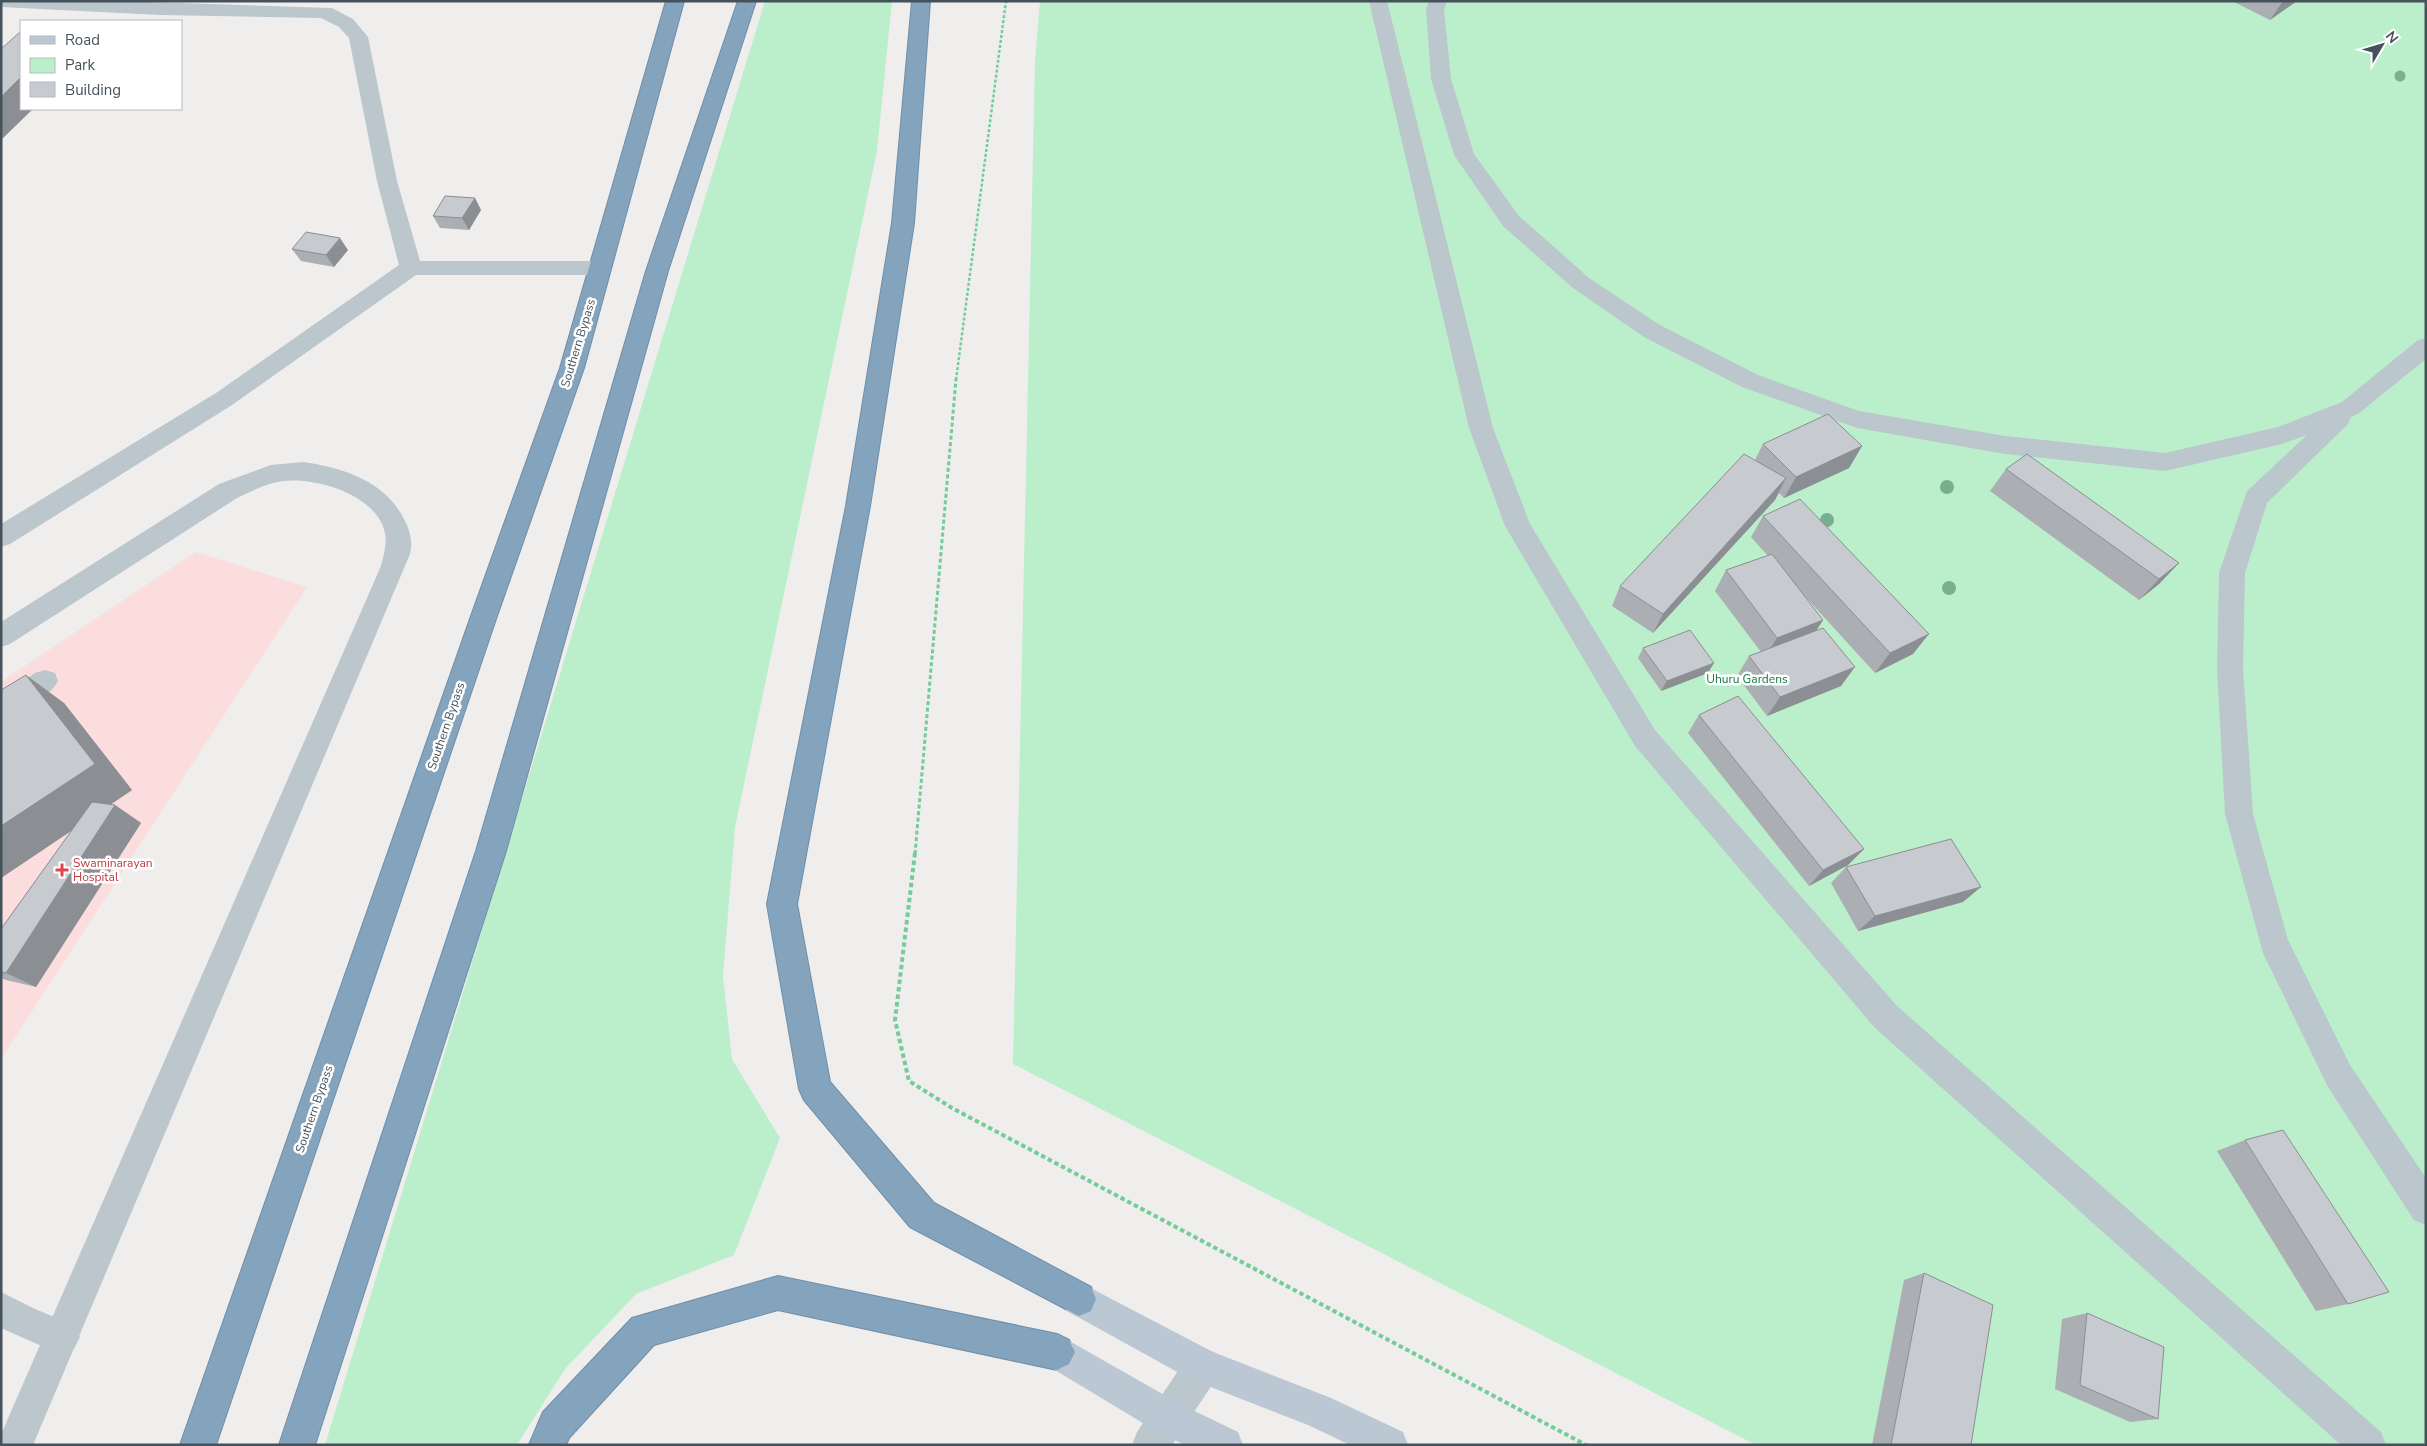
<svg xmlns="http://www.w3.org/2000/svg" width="2427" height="1446" font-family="'Nunito Sans',sans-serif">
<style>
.medical{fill:#fbdddd}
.green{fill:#bbefcb}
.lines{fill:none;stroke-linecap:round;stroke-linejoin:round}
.highway-casing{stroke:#708fa9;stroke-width:2}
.path-far2{stroke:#73cd99;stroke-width:2.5;stroke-dasharray:3 2;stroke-linecap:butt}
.path-far1{stroke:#73cd99;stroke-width:3;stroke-dasharray:4 2.5;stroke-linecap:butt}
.path{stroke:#73cd99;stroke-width:4;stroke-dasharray:4.5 3;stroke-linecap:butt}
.lane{fill:#bbc6cd;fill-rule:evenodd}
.street{fill:#bbc6cd;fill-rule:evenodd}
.secondary{fill:#bbc7d2;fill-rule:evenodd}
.highway{fill:#84a4bd;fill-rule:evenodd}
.tree{fill:#78af8e}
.wall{fill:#abafb3}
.shaded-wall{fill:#8b8e92}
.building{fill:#c7cbd0;stroke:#8b8e92}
.health-dot{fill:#e0444e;stroke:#fff;stroke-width:2}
.labels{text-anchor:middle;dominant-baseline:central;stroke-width:5;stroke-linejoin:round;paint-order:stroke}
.street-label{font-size:12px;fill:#46525b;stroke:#fff}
.park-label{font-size:12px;fill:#167c41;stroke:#fff}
.health-label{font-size:12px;fill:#be3a42;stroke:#fff;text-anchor:start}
</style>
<rect width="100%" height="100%" fill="#f0eded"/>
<path class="medical" d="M 196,552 L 307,587 L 1,1059 L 1,682 Z"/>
<path class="green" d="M 765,1 L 892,1 L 877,151 L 735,827 L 723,976 L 732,1059 L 780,1138 L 734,1255 L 636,1294 L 565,1369 L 517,1445 L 325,1445 Z
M 1040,1 L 2426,1 L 2426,1445 L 1756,1445 L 1013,1064 L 1035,62 Z"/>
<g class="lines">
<defs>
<path id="highway" d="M 666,1 L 684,1 L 584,368 L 497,616 L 216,1445 L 180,1445 L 471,616 L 560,368 Z
M 738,1 L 756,1 L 668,271 L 506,851 L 315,1445 L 279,1445 L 476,851 L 646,271 Z
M 912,1 L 930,1 L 914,223 L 870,506 L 797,904 L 830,1082 L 934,1203 L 1091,1287 L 1096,1299 L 1091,1311 L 1079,1316 L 910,1227 L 804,1100 L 799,1089 L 767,904 L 846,506 L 892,223 Z
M 778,1276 L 1057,1334 L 1069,1340 L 1075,1352 L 1069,1364 L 1057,1370 L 778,1310 L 654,1345 L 569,1438 L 566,1445 L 529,1445 L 543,1412 L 632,1318 Z"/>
</defs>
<use href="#highway" class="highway-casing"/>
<path class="path-far2" d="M 956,380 L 1006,1"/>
<path class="path-far1" d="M 915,854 L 956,379"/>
<path class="path" d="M 915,853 L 895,1020 L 909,1081 L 952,1108 L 1586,1445"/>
<path class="lane" d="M 1,1 L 118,1 L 332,8 L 353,19 L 368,37 L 397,181 L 420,261 L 600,261 L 608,263 L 611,268 L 608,273 L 600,275 L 416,275 L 232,405 L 10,544 L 1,547 L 1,524 L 216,393 L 399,265 L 377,181 L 349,38 L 339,27 L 321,18 L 161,15 L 1,7 Z
M 1369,1 L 1387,1 L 1493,428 L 1530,524 L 1655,730 L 1897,1006 L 2381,1432 L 2386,1445 L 2341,1445 L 1875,1028 L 1635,746 L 1505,526 L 1469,428 Z
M 1429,1 L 1447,1 L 1444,9 L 1451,79 L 1474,154 L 1519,216 L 1589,278 L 1660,325 L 1758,375 L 1859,411 L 2005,436 L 2165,453 L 2278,427 L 2342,402 L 2418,340 L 2426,338 L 2426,359 L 2358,414 L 2351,417 L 2348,424 L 2267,503 L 2245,573 L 2243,669 L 2253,814 L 2288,940 L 2350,1065 L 2426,1178 L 2426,1225 L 2414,1220 L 2328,1087 L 2263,953 L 2225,814 L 2217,669 L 2219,573 L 2247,491 L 2307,435 L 2282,444 L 2165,471 L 2005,454 L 1857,428 L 1742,387 L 1644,337 L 1573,288 L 1503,226 L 1454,155 L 1431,79 L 1426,9 Z
M 45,670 L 55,673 L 58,681 C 51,696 17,717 1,723 L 1,696 L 35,673 Z
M 1,1292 L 35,1309 L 74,1325 L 80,1337 L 74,1349 L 62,1355 L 1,1328 Z"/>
<path class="street" d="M 303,462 C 344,468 386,481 405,521 C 410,531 413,543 410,554 L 33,1445 L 1,1445 L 2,1432 L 381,566 C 384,553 388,542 384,529 C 373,494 316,477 283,481 C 267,483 252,491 237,498 L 10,644 L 1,647 L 1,622 L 219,484 L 271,465 Z
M 1203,1348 L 1216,1353 L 1221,1366 L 1216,1379 L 1172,1445 L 1132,1445 L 1137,1432 L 1190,1353 Z"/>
<path class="secondary" d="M 1079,1282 L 1213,1352 L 1331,1398 L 1403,1432 L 1408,1445 L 1350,1445 L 1308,1425 L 1190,1379 L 1067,1311 L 1062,1299 L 1067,1287 Z
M 1057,1334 L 1182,1405 L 1238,1432 L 1243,1445 L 1185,1445 L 1156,1431 L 1045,1364 L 1039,1352 L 1045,1340 Z"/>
<use href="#highway" class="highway"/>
</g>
<g class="tree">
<circle cx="2400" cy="76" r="5.5"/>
<circle cx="1947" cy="487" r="7"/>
<circle cx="1827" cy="520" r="7"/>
<circle cx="1949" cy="588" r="7"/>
</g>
<path class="wall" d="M 2232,1 L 2297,1 L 2270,20 Z
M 475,198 L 481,210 L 469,230 L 440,228 L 433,216 Z
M 292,249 L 348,250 L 334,267 L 301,261 Z
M 1763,444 L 1862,446 L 1849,468 L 1784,498 L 1779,493 L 1775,500 L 1653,633 L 1612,606 L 1620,586 L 1755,460 Z
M 2006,469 L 2179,563 L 2159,584 L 2139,600 L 1990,491 Z
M 1763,516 L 1913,654 L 1875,673 L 1801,592 L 1823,620 L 1817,630 L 1841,686 L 1767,716 L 1737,676 L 1749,656 L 1761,652 L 1715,591 L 1726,570 L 1768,556 L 1751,537 Z
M 1643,648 L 1708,673 L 1661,691 L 1638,658 Z
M 64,703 L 132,790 L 110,805 L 115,805 L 141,823 L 36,987 L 6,980 L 1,978 L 1,929 L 71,831 L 1,878 Z
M 1699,715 L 1864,849 L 1848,865 L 1809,886 L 1688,733 Z
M 1846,867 L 1963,902 L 1858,931 L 1831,883 Z
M 2245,1140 L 2348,1304 L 2316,1311 L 2217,1151 Z
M 1924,1273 L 1971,1445 L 1872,1445 L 1904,1280 Z
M 2087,1313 L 2158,1419 L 2130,1422 L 2055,1389 L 2062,1319 Z"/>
<path class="shaded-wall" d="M 2283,1 L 2297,1 L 2270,20 Z
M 21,77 L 21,109 L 33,109 L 1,140 L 1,97 Z
M 475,198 L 481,210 L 469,230 L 462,218 Z
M 340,238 L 348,250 L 334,267 L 326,255 Z
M 1862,446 L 1849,468 L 1784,498 L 1796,477 Z
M 1786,478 L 1775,500 L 1653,633 L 1663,614 Z
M 2179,563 L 2159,584 L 2139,600 L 2159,579 Z
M 1823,620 L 1810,640 L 1765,657 L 1777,638 Z
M 1929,634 L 1913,654 L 1875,673 L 1890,653 Z
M 1714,663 L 1708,673 L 1661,691 L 1667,681 Z
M 1855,667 L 1841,686 L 1767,716 L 1780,697 Z
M 26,675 L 64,703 L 132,790 L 1,878 L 1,826 Z
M 115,805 L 141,823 L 36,987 L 6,973 Z
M 1864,849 L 1848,865 L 1809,886 L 1823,870 Z
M 1981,887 L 1963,902 L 1858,931 L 1875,916 Z"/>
<path class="building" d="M 20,32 L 21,32 L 21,77 L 1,97 L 1,49 Z
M 445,196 L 475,198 L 462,218 L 433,216 Z
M 306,232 L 340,238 L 326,255 L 292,249 Z
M 1828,414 L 1862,446 L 1796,477 L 1763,444 Z
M 1744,454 L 1786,478 L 1663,614 L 1620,586 Z
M 2027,454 L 2179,563 L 2159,579 L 2006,469 Z
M 1800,499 L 1929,634 L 1890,653 L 1763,516 Z
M 1772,554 L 1823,620 L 1777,638 L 1726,570 Z
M 1823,628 L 1855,667 L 1780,697 L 1749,656 Z
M 1690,630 L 1714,663 L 1667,681 L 1643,648 Z
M 26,675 L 95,764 L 1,826 L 1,690 Z
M 1738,696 L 1864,849 L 1823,870 L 1699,715 Z
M 92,802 L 115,805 L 6,973 L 1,972 L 1,929 Z
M 1951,839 L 1981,887 L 1875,916 L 1846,867 Z
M 2283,1130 L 2389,1292 L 2348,1304 L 2245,1140 Z
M 1924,1273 L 1993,1305 L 1971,1445 L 1891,1445 Z
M 2087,1313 L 2164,1347 L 2158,1419 L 2080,1385 Z"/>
<path class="health-dot" d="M59.5 862.5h5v5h5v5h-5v5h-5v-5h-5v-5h5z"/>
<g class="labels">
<g class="street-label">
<text transform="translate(578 343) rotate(-73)">Southern Bypass</text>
<text transform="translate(446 726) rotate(-71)">Southern Bypass</text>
<text transform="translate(314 1109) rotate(-71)">Southern Bypass</text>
</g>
<g class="park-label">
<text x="1747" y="679">Uhuru Gardens</text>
</g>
<g class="health-label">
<text x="73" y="863">Swaminarayan<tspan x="73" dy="14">Hospital</tspan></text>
</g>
</g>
<rect width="2427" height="1446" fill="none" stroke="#46525b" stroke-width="5"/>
<rect x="20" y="20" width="162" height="90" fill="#ffffff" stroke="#b5babd"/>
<rect x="30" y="36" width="25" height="8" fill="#bbc7d2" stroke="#b5babd"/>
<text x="65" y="45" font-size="15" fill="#46525b">Road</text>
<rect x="30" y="58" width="25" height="15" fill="#bbefcb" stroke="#b5babd"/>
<text x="65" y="70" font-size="15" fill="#46525b">Park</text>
<rect x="30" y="82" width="25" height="15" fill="#c7cbd0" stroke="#b5babd"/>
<text x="65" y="95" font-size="15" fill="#46525b">Building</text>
<g transform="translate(2382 45) rotate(52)" stroke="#ffffff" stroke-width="4" paint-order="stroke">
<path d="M0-4L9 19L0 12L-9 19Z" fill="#46525b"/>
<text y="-8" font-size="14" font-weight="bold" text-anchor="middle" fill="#46525b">N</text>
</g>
</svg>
